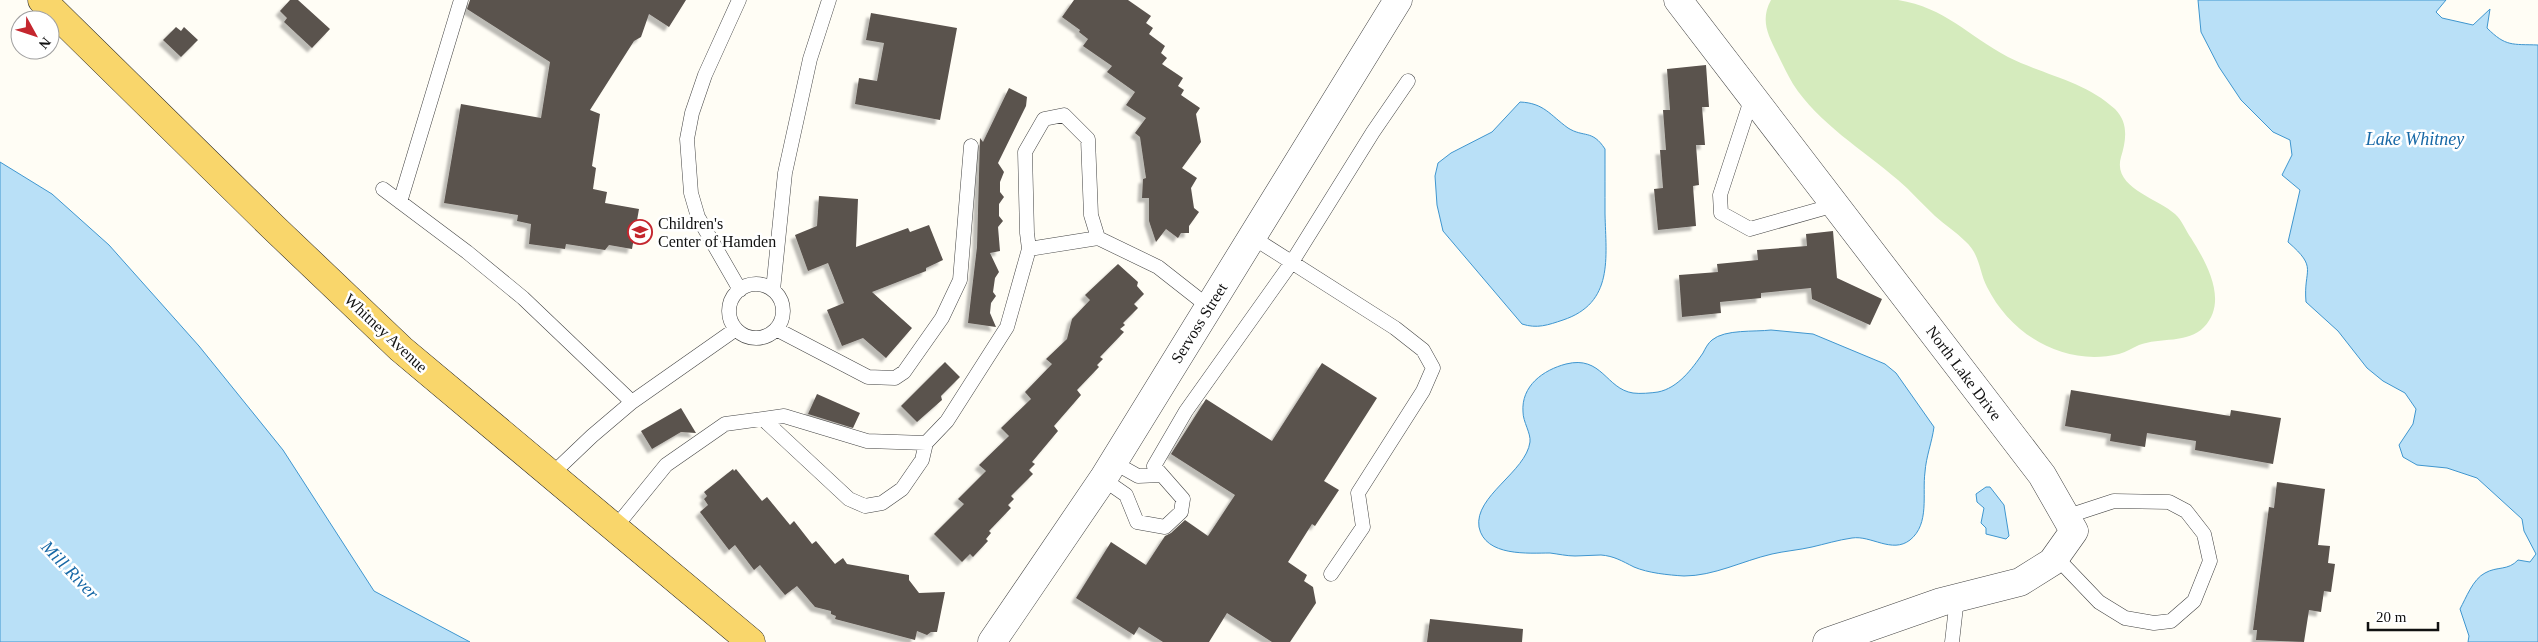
<svg xmlns="http://www.w3.org/2000/svg" width="2538" height="642" font-family="'Times New Roman',serif">
<style>
.green{fill:#d5ebbd}
.water{fill:#b9e0f7;stroke:#3f96cf}
.building{fill:#5a524d;filter:url(#shadow)}
.lines{fill:none;stroke-linecap:round;stroke-linejoin:round}
.lane-casing{stroke:#444;stroke-width:15}
.street-casing{stroke:#444;stroke-width:29}
.primary-casing{stroke:#222;stroke-width:29}
.lane{stroke:#fff;stroke-width:14}
.street{stroke:#fff;stroke-width:28}
.primary{stroke:#f9d66b;stroke-width:28}
.labels{text-anchor:middle;dominant-baseline:central;stroke-width:5;stroke-linejoin:round;paint-order:stroke}
.poi-label{font-size:16px;fill:#111;stroke:#fff;text-anchor:start}
.street-label{font-size:16px;fill:#111;stroke:#fff}
.water-label{font-size:18px;font-style:italic;fill:#1768a6;stroke:#fff}
</style>
<defs>
<filter id="shadow"><feDropShadow dx="-4.5" dy="4.5" stdDeviation="1" flood-color="#0004"/></filter>
</defs>
<rect width="100%" height="100%" fill="#fffdf5"/>
<path class="green" d="M 1771,0 L 1898,0 C 1946,8 1967,35 2008,57 C 2044,75 2085,81 2115,109 C 2129,123 2126,141 2121,157 C 2112,188 2158,198 2175,214 C 2182,220 2186,231 2191,238 C 2206,262 2229,301 2204,327 C 2188,344 2160,337 2139,345 C 2132,348 2126,352 2119,354 C 2064,367 2011,335 1987,287 C 1979,271 1980,254 1965,241 C 1956,232 1945,225 1935,216 C 1922,204 1911,191 1898,180 C 1863,150 1818,123 1793,84 C 1787,74 1782,63 1777,53 C 1768,35 1760,20 1771,0 Z"/>
<path class="water" d="M 2198,0 L 2446,0 L 2436,12 L 2442,18 L 2473,25 L 2490,9 L 2487,28 C 2506,47 2512,44 2538,45 L 2538,642 L 2468,642 L 2469,636 L 2460,609 C 2466,598 2473,579 2485,573 C 2497,566 2508,571 2518,560 L 2530,562 L 2536,554 L 2524,531 L 2522,519 L 2477,478 L 2447,468 L 2417,465 L 2403,457 L 2399,445 L 2413,424 L 2416,409 L 2405,393 L 2383,381 L 2367,368 L 2338,331 L 2306,302 C 2303,268 2319,269 2288,242 L 2300,190 L 2282,175 L 2292,155 L 2290,140 L 2273,132 L 2241,100 L 2219,67 L 2201,32 Z
M 1520,102 C 1544,103 1550,115 1568,128 C 1584,138 1592,129 1605,149 C 1605,170 1605,192 1605,214 C 1606,258 1614,303 1563,320 C 1548,325 1537,329 1522,324 L 1443,231 L 1437,205 L 1435,176 L 1438,163 L 1451,153 L 1492,132 Z
M 0,162 L 52,194 L 109,245 L 199,346 L 283,450 L 374,591 L 470,642 L 0,642 Z
M 1771,330 L 1813,334 L 1885,364 L 1896,373 L 1934,427 C 1932,442 1926,457 1925,472 C 1922,494 1930,524 1910,540 C 1892,554 1871,535 1852,538 C 1838,540 1825,544 1812,547 C 1799,550 1785,551 1772,554 C 1742,561 1714,576 1684,576 C 1668,575 1648,573 1634,567 C 1622,561 1614,556 1601,555 C 1592,555 1584,556 1575,556 C 1567,556 1558,554 1550,553 C 1529,553 1485,557 1479,527 C 1474,496 1526,472 1530,442 C 1531,433 1523,422 1523,412 C 1521,386 1543,370 1566,364 C 1602,355 1606,389 1633,393 C 1640,394 1651,393 1658,392 C 1678,388 1692,369 1703,353 C 1705,349 1708,343 1712,340 C 1725,329 1755,332 1771,330 Z
M 1986,487 L 1990,487 L 2004,505 L 2009,536 L 2006,539 L 1986,534 L 1986,528 L 1981,523 L 1984,508 L 1977,502 L 1976,494 Z"/>
<path class="building" d="M 290,0 L 298,0 L 330,29 L 312,48 L 284,22 L 287,18 L 280,11 Z
M 470,0 L 686,0 L 669,27 L 649,14 L 641,37 L 634,41 L 590,110 L 600,114 L 592,166 L 596,168 L 593,189 L 607,192 L 605,203 L 639,209 L 632,249 L 609,245 L 605,250 L 566,244 L 565,249 L 529,244 L 531,224 L 517,221 L 518,215 L 444,203 L 461,104 L 541,118 L 550,62 L 467,9 Z
M 1074,0 L 1128,0 L 1151,16 L 1146,23 L 1153,28 L 1149,34 L 1165,46 L 1161,53 L 1167,58 L 1162,64 L 1183,78 L 1178,86 L 1184,90 L 1181,95 L 1200,108 L 1196,114 L 1201,142 L 1182,168 L 1197,178 L 1191,188 L 1194,208 L 1199,212 L 1189,226 L 1189,233 L 1181,233 L 1178,238 L 1166,229 L 1156,242 L 1149,221 L 1149,198 L 1142,198 L 1143,179 L 1146,178 L 1140,137 L 1135,133 L 1146,118 L 1126,105 L 1135,92 L 1107,72 L 1112,66 L 1083,46 L 1088,39 L 1079,32 L 1080,30 L 1062,17 Z
M 871,13 L 957,28 L 940,120 L 855,104 L 859,78 L 877,81 L 884,43 L 866,40 Z
M 176,27 L 181,31 L 184,27 L 198,40 L 181,57 L 163,40 Z
M 1706,65 L 1709,107 L 1702,107 L 1705,145 L 1696,145 L 1699,185 L 1693,186 L 1696,226 L 1658,230 L 1654,189 L 1663,188 L 1660,150 L 1666,150 L 1663,110 L 1670,110 L 1667,69 Z
M 1009,88 L 1027,97 L 1026,106 L 998,163 L 1004,172 L 1000,182 L 1000,192 L 1004,197 L 999,204 L 999,216 L 1003,221 L 998,227 L 1000,251 L 990,253 L 999,272 L 995,278 L 993,292 L 996,296 L 991,303 L 990,313 L 996,327 L 968,323 L 977,247 L 980,138 L 983,142 Z
M 819,196 L 858,199 L 856,247 L 908,228 L 910,232 L 929,225 L 943,260 L 926,268 L 926,271 L 872,292 L 912,328 L 886,358 L 863,338 L 842,346 L 827,310 L 844,303 L 828,263 L 808,271 L 795,235 L 817,226 Z
M 1833,231 L 1837,278 L 1882,299 L 1870,325 L 1812,299 L 1811,288 L 1761,293 L 1761,298 L 1720,302 L 1721,313 L 1682,317 L 1679,275 L 1718,272 L 1717,264 L 1758,260 L 1757,250 L 1807,246 L 1806,234 Z
M 1118,264 L 1138,282 L 1137,286 L 1144,294 L 1134,304 L 1138,308 L 1123,323 L 1125,325 L 1120,329 L 1124,332 L 1100,357 L 1103,359 L 1097,365 L 1099,367 L 1077,390 L 1081,395 L 1054,426 L 1058,431 L 1032,462 L 1035,464 L 1029,470 L 1033,474 L 1011,496 L 1014,499 L 1008,505 L 1011,508 L 989,531 L 991,533 L 986,539 L 988,541 L 973,557 L 970,554 L 962,562 L 934,534 L 964,504 L 958,499 L 986,471 L 979,465 L 1009,436 L 1001,428 L 1031,399 L 1025,392 L 1052,364 L 1046,359 L 1067,339 L 1072,319 L 1090,300 L 1085,295 Z
M 945,362 L 960,377 L 941,396 L 942,400 L 917,422 L 901,406 Z
M 1322,363 L 1377,398 L 1324,481 L 1339,490 L 1315,526 L 1312,524 L 1288,562 L 1307,575 L 1304,581 L 1313,587 L 1316,603 L 1290,642 L 1272,642 L 1227,613 L 1209,642 L 1163,642 L 1139,627 L 1134,635 L 1076,598 L 1111,542 L 1146,565 L 1165,536 L 1171,533 L 1185,520 L 1208,536 L 1235,495 L 1171,454 L 1206,399 L 1272,441 Z
M 2071,390 L 2230,416 L 2231,410 L 2281,418 L 2273,464 L 2195,450 L 2196,441 L 2147,433 L 2145,447 L 2110,441 L 2111,434 L 2065,426 Z
M 817,394 L 860,413 L 853,428 L 808,414 Z
M 681,408 L 696,433 L 681,432 L 652,449 L 641,431 Z
M 733,469 L 734,471 L 736,469 L 762,501 L 767,497 L 790,525 L 794,521 L 812,544 L 816,541 L 835,564 L 843,558 L 847,564 L 909,575 L 909,580 L 919,593 L 945,592 L 937,632 L 931,632 L 927,635 L 917,631 L 915,640 L 835,619 L 836,616 L 831,614 L 831,611 L 815,607 L 797,586 L 785,595 L 760,565 L 754,570 L 735,545 L 729,550 L 700,512 L 708,505 L 704,499 L 707,496 L 704,492 Z
M 2277,482 L 2325,489 L 2318,545 L 2330,546 L 2328,563 L 2335,564 L 2331,592 L 2324,591 L 2321,612 L 2309,610 L 2304,642 L 2256,640 L 2257,630 L 2253,630 L 2269,507 L 2274,508 Z
M 1430,619 L 1523,629 L 1522,642 L 1427,642 Z"/>
<g class="lines">
<defs>
<path id="lane" d="M 739,0 L 705,75 L 692,113 L 687,139 L 691,193 L 698,217 L 740,290
M 1752,97 L 1720,195 L 1721,213 L 1750,229 L 1835,205
M 383,189 L 467,252 L 523,298 L 632,402
M 400,202 L 461,0
M 1252,237 L 1395,328 L 1423,350 L 1433,368 L 1423,391 L 1358,493 L 1363,527 L 1331,574
M 1029,249 L 1027,233 L 1025,152 L 1044,119 L 1064,115 L 1088,139 L 1091,215 L 1098,238
M729 311a27 27 0 1 1 54 0a27 27 0 1 1-54 0Z
M 773,290 L 785,173 L 810,59 L 829,0
M 776,329 L 868,377 L 895,378 L 904,372 L 942,318 L 960,280 L 971,146
M 763,419 L 849,499 L 865,506 L 882,503 L 902,489 L 922,460 L 926,443
M 1113,462 L 1138,476 L 1161,475
M 550,476 L 592,436 L 632,402 L 736,329
M 1103,479 L 1126,495 L 1137,522 L 1165,527 L 1181,512 L 1183,499 L 1154,466 L 1186,411 L 1292,262 L 1373,132 L 1408,81
M 614,529 L 666,465 L 725,424 L 784,416 L 867,441 L 926,443 L 947,421 L 1007,327 L 1029,249 L 1098,238 L 1158,267 L 1209,307
M 2056,557 L 2099,602 L 2125,618 L 2154,623 L 2171,621 L 2194,601 L 2210,561 L 2204,534 L 2186,511 L 2169,502 L 2114,501 L 2065,517
M 1952,642 L 1957,598"/>
<path id="street" d="M 1678,0 L 2042,475 L 2074,531 L 2052,562 L 2020,582 L 1941,602 L 1827,642
M 992,642 L 1103,479 L 1398,0"/>
<path id="primary" d="M 42,0 L 273,227 L 401,349 L 751,642"/>
</defs>
<use href="#lane" class="lane-casing"/>
<use href="#street" class="street-casing"/>
<use href="#primary" class="primary-casing"/>
<use href="#lane" class="lane"/>
<use href="#street" class="street"/>
<use href="#primary" class="primary"/>
</g>
<defs>
<symbol id="school-ring" viewBox="-11 -11 22 22"><circle r="9.5" fill="#fff" stroke="#c4262e" stroke-width="1.5"/><path d="M0-5L7-2L0 1L-7-2ZM-4 1L0 2.5L4 1V4Q0 6-4 4Z" fill="#c4262e"/></symbol>
</defs>
<g fill-rule="evenodd">
<use href="#school-ring" x="626" y="218" width="28" height="28"/>
</g>
<g class="labels">
<g class="poi-label">
<text x="658" y="223">Children's<tspan x="658" dy="18">Center of Hamden</tspan></text>
</g>
<g class="street-label">
<text transform="translate(1199 323) rotate(-58)">Servoss Street</text>
<text transform="translate(386 333) rotate(43)">Whitney Avenue</text>
<text transform="translate(1964 373) rotate(53)">North Lake Drive</text>
</g>
<g class="water-label">
<text x="2415" y="139">Lake Whitney</text>
<text transform="translate(70 570) rotate(46)">Mill River</text>
</g>
</g>
<g transform="translate(35 35) rotate(130)"><circle r="24" fill="#ffffff" stroke="#a0a0a0"/>
<path d="M0-4L9 19L0 12L-9 19Z" fill="#c4262e"/>
<text y="-8" font-size="14" font-weight="bold" text-anchor="middle" fill="#111111">N</text>
</g>
<path d="M2368 622v8h70v-8" fill="none" stroke="#111111" stroke-width="2.5"/>
<text x="2376" y="622" font-size="15" fill="#111111" stroke="#ffffff" stroke-width="4" paint-order="stroke">20 m</text>
</svg>
